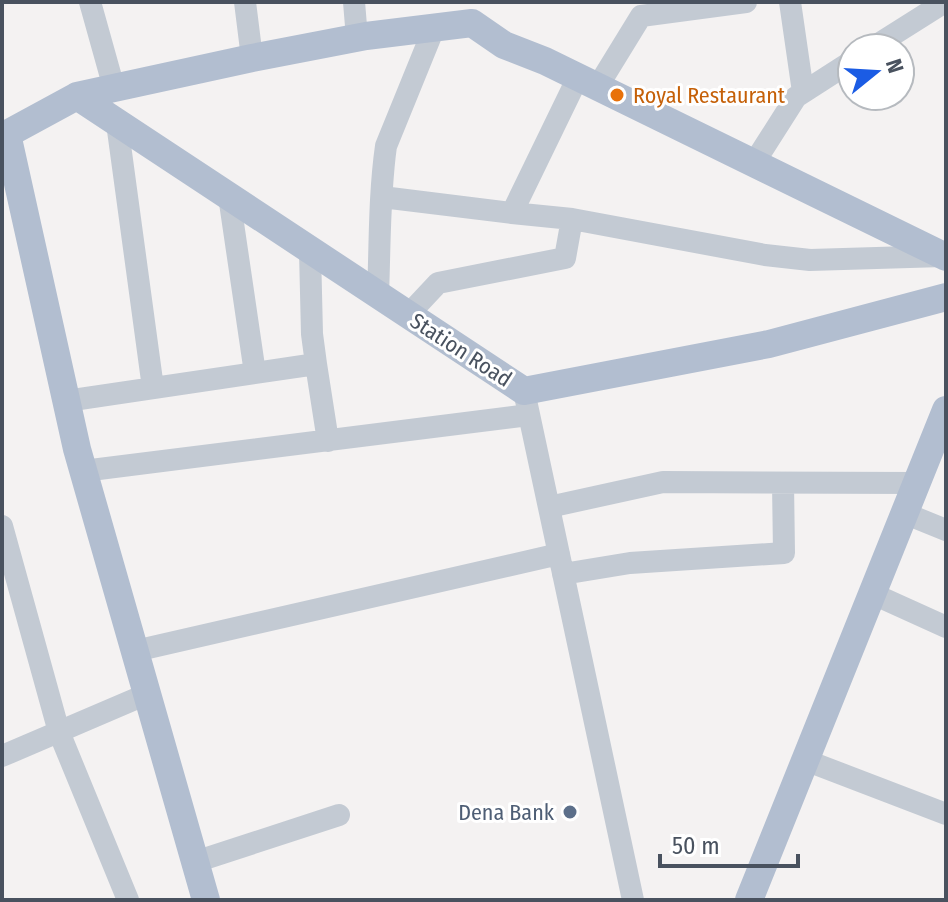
<svg xmlns="http://www.w3.org/2000/svg" width="948" height="902" font-family="'Fira Sans Condensed',sans-serif">
<style>
.lines{fill:none;stroke-linecap:round;stroke-linejoin:round}
.minor{stroke:#c3cad3;stroke-width:22}
.major{stroke:#b2bed0;stroke-width:28}
.food-dot{fill:#e8710a;stroke:#fff;stroke-width:3}
.service-dot{fill:#5c6f8a;stroke:#fff;stroke-width:3}
.labels{text-anchor:middle;dominant-baseline:central;stroke-width:6;stroke-linejoin:round;paint-order:stroke}
.food-label{font-size:22px;fill:#c56008;stroke:#fff;text-anchor:start}
.street-label{font-size:22px;fill:#49525f;stroke:#fff}
.service-label{font-size:22px;fill:#4e5e75;stroke:#fff;text-anchor:end}
</style>
<rect width="100%" height="100%" fill="#f4f2f2"/>
<g class="lines">
<path class="minor" d="M 90,2 L 114,88
M 245,2 L 252,58
M 354,2 L 357,38
M 790,2 L 803,92
M 872,48 L 945,2
M 598,86 L 641,16 L 746,2
M 117,123 L 153,388
M 754,163 L 796,97 L 852,61
M 229,196 L 255,373
M 382,197 L 512,213 L 572,219 L 765,255 L 810,260 L 943,256
M 512,213 L 578,77
M 378,295 C 380,246 379,195 386,146 L 434,28
M 408,315 L 438,283 L 565,258 L 572,219
M 316,364 L 328,441
M 524,391 L 633,900
M 66,401 L 316,364 L 312,334 L 310,251
M 83,471 L 529,415
M 549,507 L 663,482 L 916,483
M 904,513 L 946,530
M 2,526 L 59,732 L 128,900
M 563,574 L 630,563 L 784,553 L 783,483
M 871,593 L 946,627
M 135,651 L 559,554
M 2,756 L 147,694
M 805,760 L 946,814
M 195,862 L 339,815"/>
<path class="major" d="M 77,96 L 524,391 L 769,344 L 946,297
M 206,900 L 77,449 L 7,134 L 77,96 L 252,58 L 366,36 L 472,23 L 504,45 L 545,61 L 946,257
M 749,900 L 946,410"/>
</g>
<circle class="food-dot" cx="617" cy="95" r="8"/>
<circle class="service-dot" cx="570" cy="812" r="8"/>
<g class="labels">
<g class="food-label">
<text x="633" y="95">Royal Restaurant</text>
</g>
<g class="street-label">
<text transform="translate(461 350) rotate(33)">Station Road</text>
</g>
<g class="service-label">
<text x="554" y="812">Dena Bank</text>
</g>
</g>
<rect width="948" height="902" fill="none" stroke="#49525f" stroke-width="8"/>
<g transform="translate(876 72) rotate(72)"><circle r="38" fill="#ffffff" stroke="#b6babf" stroke-width="2"/>
<path d="M0-6L14 30L0 20L-14 30Z" fill="#1b5ce4"/>
<text y="-12" font-size="22" font-weight="bold" text-anchor="middle" fill="#49525f">N</text>
</g>
<path d="M660 854v12h138v-12" fill="none" stroke="#49525f" stroke-width="4"/>
<text x="672" y="854" font-size="24" fill="#49525f" stroke="#ffffff" stroke-width="6" paint-order="stroke">50 m</text>
</svg>
